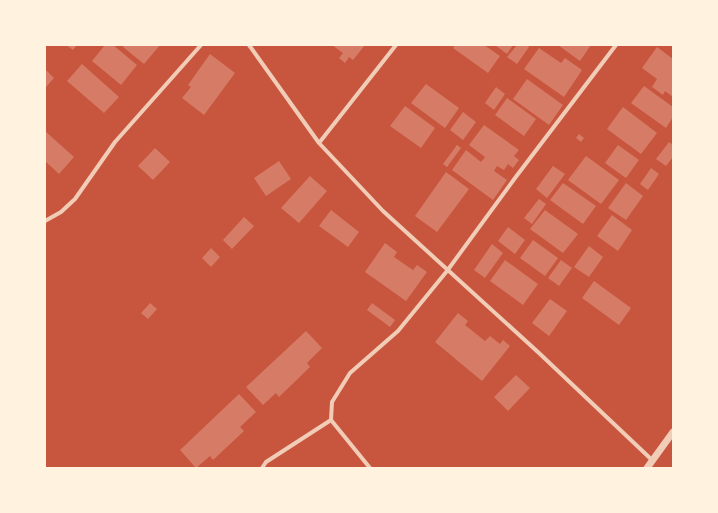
<svg xmlns="http://www.w3.org/2000/svg" width="718" height="513" font-family="'IBM Plex Sans',sans-serif">
<style>
.building{fill:#d67c66}
.lines{fill:none;stroke-linecap:round;stroke-linejoin:round}
.minor{stroke:#f1ccb7;stroke-width:4}
.tertiary{stroke:#f1ccb7;stroke-width:7}
</style>
<rect width="100%" height="100%" fill="#c8553d"/>
<path class="building" d="M 66,45 L 77,45 L 73,50 Z
M 105,45 L 113,45 L 137,65 L 121,85 L 92,61 Z
M 125,45 L 160,45 L 144,64 L 123,47 Z
M 332,45 L 365,45 L 353,60 L 349,57 L 345,63 L 339,58 L 343,53 Z
M 455,45 L 484,45 L 500,56 L 488,73 L 453,48 Z
M 495,45 L 513,45 L 507,54 Z
M 517,45 L 527,45 L 529,47 L 517,64 L 507,57 Z
M 558,45 L 591,45 L 580,61 Z
M 657,47 L 673,59 L 673,97 L 665,91 L 663,95 L 652,87 L 657,79 L 642,68 Z
M 539,48 L 561,63 L 565,58 L 582,70 L 564,97 L 524,69 Z
M 210,54 L 235,73 L 204,115 L 182,98 L 191,87 L 188,85 Z
M 82,64 L 119,97 L 104,113 L 67,81 Z
M 45,69 L 54,78 L 45,88 Z
M 527,79 L 563,105 L 549,125 L 513,99 Z
M 426,84 L 459,108 L 445,128 L 411,103 Z
M 644,86 L 673,107 L 673,117 L 666,128 L 631,103 Z
M 496,87 L 505,94 L 494,110 L 485,103 Z
M 507,98 L 536,119 L 524,136 L 495,115 Z
M 405,106 L 435,128 L 421,148 L 390,126 Z
M 623,107 L 657,133 L 641,154 L 607,129 Z
M 463,112 L 476,122 L 463,140 L 450,130 Z
M 484,125 L 519,150 L 514,156 L 519,160 L 513,168 L 508,164 L 504,170 L 497,166 L 494,171 L 507,180 L 493,200 L 452,170 L 466,150 L 481,162 L 485,157 L 469,145 Z
M 45,131 L 74,157 L 59,174 L 45,161 Z
M 579,134 L 584,138 L 581,142 L 576,138 Z
M 669,142 L 673,145 L 673,157 L 666,166 L 656,159 Z
M 457,145 L 461,148 L 447,167 L 443,164 Z
M 618,145 L 639,160 L 626,178 L 605,163 Z
M 155,148 L 170,162 L 153,180 L 138,166 Z
M 586,156 L 619,180 L 601,204 L 568,180 Z
M 279,161 L 291,179 L 266,196 L 254,178 Z
M 553,166 L 565,174 L 547,198 L 536,189 Z
M 651,168 L 659,174 L 648,190 L 640,184 Z
M 446,172 L 469,189 L 437,232 L 415,216 Z
M 310,176 L 327,191 L 299,223 L 281,208 Z
M 563,183 L 596,206 L 583,224 L 550,200 Z
M 626,183 L 643,196 L 626,220 L 608,208 Z
M 539,199 L 546,204 L 532,224 L 524,218 Z
M 331,210 L 359,232 L 348,247 L 319,226 Z
M 545,210 L 578,234 L 563,253 L 530,229 Z
M 612,215 L 632,230 L 618,251 L 597,236 Z
M 244,217 L 254,226 L 232,249 L 223,240 Z
M 508,227 L 525,240 L 515,254 L 498,241 Z
M 533,240 L 558,258 L 545,276 L 520,258 Z
M 385,243 L 397,252 L 394,257 L 413,270 L 417,265 L 427,272 L 406,301 L 365,272 Z
M 492,244 L 503,253 L 485,278 L 474,270 Z
M 589,246 L 603,257 L 589,277 L 574,267 Z
M 211,248 L 220,257 L 211,267 L 202,258 Z
M 505,260 L 538,284 L 523,305 L 490,281 Z
M 561,260 L 572,268 L 559,286 L 548,278 Z
M 594,281 L 631,308 L 619,325 L 582,298 Z
M 550,299 L 567,311 L 549,336 L 532,323 Z
M 150,303 L 157,309 L 148,319 L 141,313 Z
M 372,303 L 395,320 L 390,327 L 367,310 Z
M 458,313 L 468,321 L 465,325 L 485,341 L 490,336 L 500,344 L 503,340 L 510,346 L 482,381 L 435,342 Z
M 306,331 L 322,348 L 307,363 L 310,367 L 279,397 L 276,393 L 263,405 L 246,387 Z
M 516,375 L 530,388 L 508,411 L 494,397 Z
M 239,394 L 256,412 L 240,427 L 244,431 L 213,460 L 210,456 L 196,468 L 180,450 Z"/>
<g class="lines">
<path class="minor" d="M 249,45 L 319,143 L 383,211 L 539,353 L 652,460
M 319,143 L 396,45
M 45,221 L 61,212 L 75,199 L 115,142 L 201,45
M 262,468 L 266,462 L 331,420
M 370,468 L 331,420 L 332,402 L 350,373 L 398,331 L 447,271 L 515,178 L 616,45"/>
<path class="tertiary" d="M 647,468 L 673,432"/>
</g>
<rect width="718" height="513" fill="none" stroke="#fff3e0" stroke-width="92"/>
</svg>
